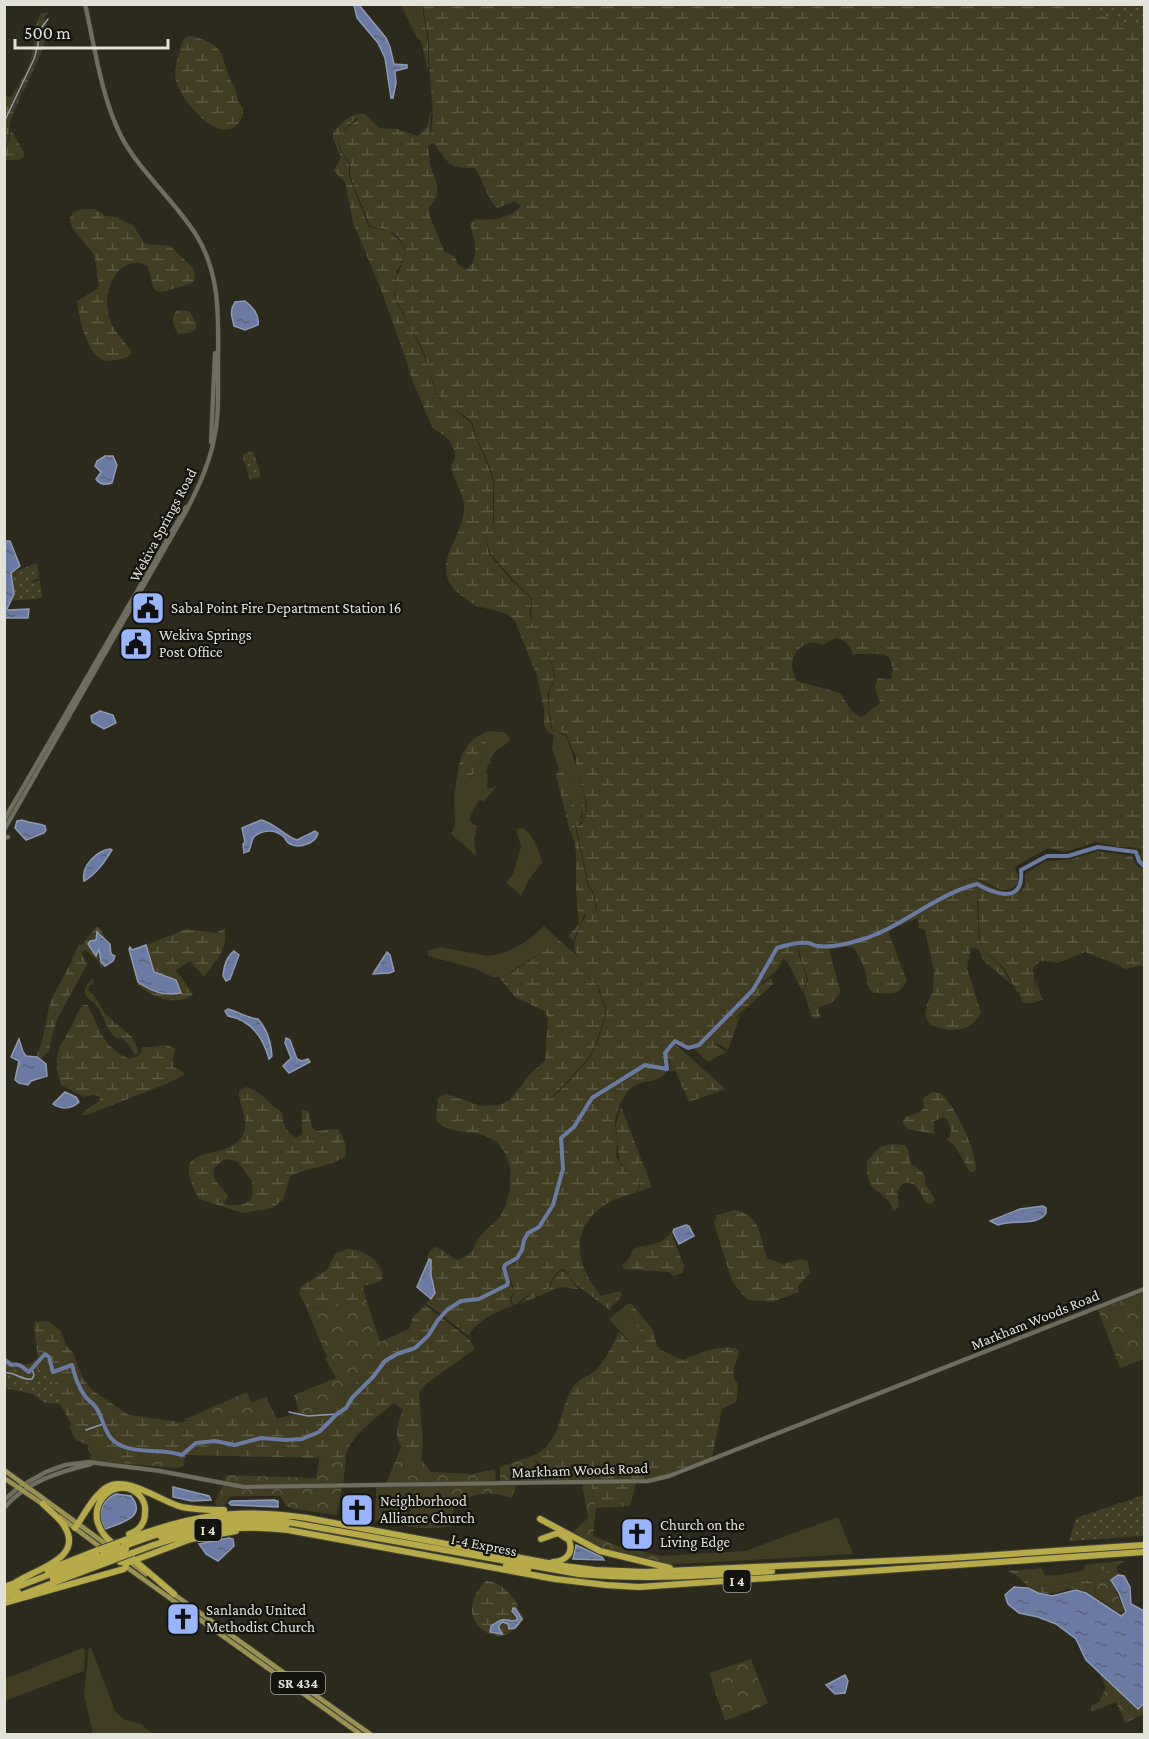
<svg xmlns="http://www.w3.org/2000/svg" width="1149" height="1739" font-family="'Crimson Pro',serif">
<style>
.grass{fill:#403d22}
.forest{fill:url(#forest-crowns)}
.wetland{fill:url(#wetland-marsh);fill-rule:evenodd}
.park{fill:url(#park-dots)}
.water{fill:url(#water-ripples);stroke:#8e99b2;stroke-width:1.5}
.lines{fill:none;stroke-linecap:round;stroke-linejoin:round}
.stream{stroke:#8e99b2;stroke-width:1.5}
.river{stroke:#6a7aa2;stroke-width:4}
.secondary-casing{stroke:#464539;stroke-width:5}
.primary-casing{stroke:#464539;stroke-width:6}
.motorway-casing{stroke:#464539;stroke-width:8}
.secondary{stroke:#6f6d5e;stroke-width:4}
.primary{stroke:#9a9251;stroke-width:4.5}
.motorway{stroke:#b6aa49;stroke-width:6}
.motorway-bridge-casing{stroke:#464539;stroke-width:8;stroke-linecap:butt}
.motorway-bridge{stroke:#b6aa49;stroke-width:6}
.labels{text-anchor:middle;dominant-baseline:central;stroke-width:4.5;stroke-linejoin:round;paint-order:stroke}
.shield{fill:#13130d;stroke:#a5a49c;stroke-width:1.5}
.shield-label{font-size:14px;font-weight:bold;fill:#e3e2d9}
.street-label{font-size:15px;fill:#e3e2d9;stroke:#13130d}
.poi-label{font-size:15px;fill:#e3e2d9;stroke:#13130d;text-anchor:start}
</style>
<defs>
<pattern id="forest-crowns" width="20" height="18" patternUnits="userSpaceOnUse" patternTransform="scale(1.5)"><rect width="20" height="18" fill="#403d22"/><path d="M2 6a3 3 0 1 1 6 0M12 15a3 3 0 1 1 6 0" fill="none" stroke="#5b5942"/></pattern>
<pattern id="wetland-marsh" width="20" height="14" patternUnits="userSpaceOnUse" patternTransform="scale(1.5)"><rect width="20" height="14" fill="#403d22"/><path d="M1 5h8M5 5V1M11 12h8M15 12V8" fill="none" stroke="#5b5942"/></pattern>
<pattern id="park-dots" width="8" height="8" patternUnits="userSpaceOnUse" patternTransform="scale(1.5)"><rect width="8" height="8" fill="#403d22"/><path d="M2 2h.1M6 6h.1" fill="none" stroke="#5b5942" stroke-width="1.8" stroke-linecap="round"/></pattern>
<pattern id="water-ripples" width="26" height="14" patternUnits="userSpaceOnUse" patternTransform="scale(1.5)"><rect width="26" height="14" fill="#6a7aa2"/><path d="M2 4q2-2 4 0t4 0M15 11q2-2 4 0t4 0" fill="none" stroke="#5b647b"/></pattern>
</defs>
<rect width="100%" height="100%" fill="#2c2a1d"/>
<path class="grass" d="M 401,5 L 414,5 L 421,24 L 421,41 L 417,38 Z
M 488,731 L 504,732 L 510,738 L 509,742 L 495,752 L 490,760 L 491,765 L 488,764 L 486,772 L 488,776 L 487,789 L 497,786 L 483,802 L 481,800 L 478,801 L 469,819 L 474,825 L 477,825 L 474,840 L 476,856 L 451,834 L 455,825 L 454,798 L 457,777 L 465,783 C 479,774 487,747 488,731 Z
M 554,735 L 566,736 C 574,756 590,805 578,824 L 576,820 L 569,781 L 559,769 L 552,749 Z
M 522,828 C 532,832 541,853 542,863 L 529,879 L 521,896 L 506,882 L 513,874 L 521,847 L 516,829 Z
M 544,926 L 559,940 L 548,949 L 502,977 L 493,977 L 473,968 L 428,956 L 427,951 L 440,947 L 488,956 C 510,954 529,941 544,926 Z
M 626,1305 L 643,1337 L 637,1342 L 631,1343 L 609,1319 Z
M 376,1486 L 447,1486 L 447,1495 L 413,1505 L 408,1511 L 404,1521 L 397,1521 L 386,1511 L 381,1497 L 376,1496 Z
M 838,1517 L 853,1554 L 664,1565 L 661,1556 L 745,1551 Z
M 1090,1564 L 1094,1570 L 1106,1571 L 1092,1576 L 1089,1580 C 1068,1581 1048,1590 1027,1583 L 1025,1577 L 1034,1569 L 1041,1568 L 1045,1575 C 1053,1577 1074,1572 1084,1571 L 1085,1566 L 1082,1565 Z
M 89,1647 L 92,1650 L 115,1711 L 125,1720 L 141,1724 L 153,1734 L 93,1734 L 84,1694 Z
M 82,1648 L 85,1650 L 84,1671 L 5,1701 L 5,1679 Z"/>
<path class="forest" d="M 1144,1291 L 1144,1359 L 1120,1368 L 1098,1310 Z
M 364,1293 L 380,1342 L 409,1329 L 416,1336 L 395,1349 L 337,1400 L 310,1417 L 272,1422 L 235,1416 L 195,1421 L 183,1420 L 247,1392 L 251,1403 L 266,1397 L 277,1419 L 299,1412 L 294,1395 L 336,1378 L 325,1358 L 327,1357 L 306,1307 C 324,1308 353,1309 364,1293 Z
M 88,1445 L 122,1459 L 139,1461 L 160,1454 L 184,1461 L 183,1466 L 177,1468 L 95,1461 L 90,1458 L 92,1456 L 88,1450 Z
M 401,1447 L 409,1454 L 421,1459 L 431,1472 L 472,1474 L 495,1469 L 496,1479 L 493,1482 L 386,1484 Z
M 346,1456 L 343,1485 L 245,1486 L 224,1483 L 226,1475 L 316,1478 L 319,1460 L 336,1462 Z
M 532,1456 L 537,1464 L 588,1468 L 590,1482 L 500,1481 L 500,1467 Z
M 582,1484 L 516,1485 L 512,1498 C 488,1490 475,1493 454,1504 L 452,1526 C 427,1532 400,1525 375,1521 L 376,1496 L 381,1497 L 386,1511 L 397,1521 L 404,1521 C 412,1509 410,1508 424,1501 L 424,1497 L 447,1495 L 447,1486 L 591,1484 L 596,1508 L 593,1536 L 618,1546 L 661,1556 L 664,1565 L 615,1552 L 577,1537 L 578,1534 L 573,1532 L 588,1518 Z
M 223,1486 L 244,1488 L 342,1487 L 337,1515 L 294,1509 L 286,1506 L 280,1496 L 233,1496 L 229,1498 L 224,1506 L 217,1508 L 215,1501 Z
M 1106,1571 L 1112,1578 C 1111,1584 1122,1603 1125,1611 L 1119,1613 L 1096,1597 L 1095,1588 L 1089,1580 L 1092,1576 Z
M 751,1659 L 768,1704 L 765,1703 L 765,1705 L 725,1721 L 709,1673 Z
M 1100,1674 L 1137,1709 L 1143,1707 L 1144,1714 L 1125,1723 L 1116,1702 L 1091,1712 L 1092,1705 L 1099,1702 L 1106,1688 Z"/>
<path class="wetland" d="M 1086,4 L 1144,29 L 1144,862 L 1140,859 L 1141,850 L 1132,847 L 1118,847 L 1096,842 L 1065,852 L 1048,848 L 1016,866 L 1015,868 L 1018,876 L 1018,883 C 1002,902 987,876 970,879 C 984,879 992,892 1006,891 L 1008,895 L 1015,892 L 1024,881 L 1019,894 L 1025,886 L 1025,874 L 1046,861 L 1072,859 L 1098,851 L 1132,856 L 1137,866 L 1144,870 L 1144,965 L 1125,969 L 1116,964 L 1085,952 L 1058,963 L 1040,961 L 1033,968 L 1035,986 L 1033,990 L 1036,986 L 1036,982 L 1043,1000 L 1032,1003 L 1023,1003 L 1019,993 L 1026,994 L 1017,992 L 1004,968 L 983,950 L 980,939 L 978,900 L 982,892 L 977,900 L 979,939 L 983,950 L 1003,969 L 1012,985 L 983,960 L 979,949 L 971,947 L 967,969 L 981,1012 C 971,1033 951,1033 930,1025 L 925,1015 L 927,1004 L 933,991 L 934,970 L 925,930 L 919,928 L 918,918 L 888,931 L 907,981 C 897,998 890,993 873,993 L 867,984 C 868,973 860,956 853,947 L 837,946 L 829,950 L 841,993 L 831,1003 L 820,1007 L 818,1011 L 821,1017 L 816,1019 L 812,1017 L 804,992 L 808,979 L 802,963 L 798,945 L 799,956 L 807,979 L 803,992 L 787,961 L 783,959 L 777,970 L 756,988 L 771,978 L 773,984 L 736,1017 L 740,1016 L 728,1050 L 717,1043 L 715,1044 L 726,1052 L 708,1062 L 693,1047 L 688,1048 L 675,1041 L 665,1053 L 665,1057 L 670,1064 C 664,1082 653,1079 637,1084 C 625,1089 616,1111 615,1123 C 615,1129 617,1135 617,1142 C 617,1147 615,1155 618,1160 C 622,1167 634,1176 639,1184 L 637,1192 C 626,1196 612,1199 603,1206 C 568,1231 577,1267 601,1296 L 620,1291 L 622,1295 C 619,1301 612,1304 610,1310 L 575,1284 L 565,1270 L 561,1269 L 554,1276 L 548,1289 L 538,1291 L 549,1289 L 555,1276 L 562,1270 C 569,1273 572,1283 578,1289 L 561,1287 L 521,1303 L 533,1291 L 514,1306 L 511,1299 C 521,1287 504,1277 506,1265 L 505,1273 L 514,1291 L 510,1299 L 512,1306 C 498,1311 474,1322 469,1336 L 426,1303 L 431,1299 L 433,1284 L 431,1260 L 427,1258 L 430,1251 L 435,1247 C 444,1249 449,1257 458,1260 C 481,1249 470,1245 485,1231 C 490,1225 497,1222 501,1215 C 514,1191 517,1150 488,1137 C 471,1129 449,1136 436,1120 L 438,1098 L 446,1094 L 481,1106 L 499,1105 L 510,1100 L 530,1074 L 545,1061 L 548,1018 L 544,1011 L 515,997 L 499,977 C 511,975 548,949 559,940 L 577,956 L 589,978 L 596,983 L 606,1012 L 596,1044 L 588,1059 L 557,1092 L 547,1100 L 558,1093 L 589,1059 L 597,1044 L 607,1012 L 597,983 L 590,978 L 584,969 L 574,949 L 575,940 L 581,923 L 587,914 L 584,915 L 573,941 L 568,936 L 579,924 C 578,912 577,901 576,890 C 575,868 580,849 569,828 L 556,775 L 559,769 C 574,780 573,802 576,819 L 578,823 L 583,817 L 580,783 C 585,797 592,820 575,826 L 588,886 L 592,892 L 596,909 L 591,913 L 597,909 L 593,892 L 589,886 L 576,826 L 582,824 L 587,811 L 586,801 L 576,768 L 576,757 L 566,734 L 552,729 C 551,718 548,706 549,695 C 549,687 557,683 555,673 C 549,650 525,627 533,602 L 530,596 L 514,581 L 490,553 L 485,534 L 489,554 L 513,582 L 529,596 L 532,602 L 529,613 L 535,631 L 552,666 L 555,678 L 547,695 L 551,729 L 566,736 L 555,736 L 548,732 L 544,725 L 544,709 L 537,676 L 515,621 C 505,609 491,611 477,606 C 472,604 467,599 462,596 C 425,568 463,541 464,508 C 465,492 452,481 451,465 L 455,459 L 455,452 L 449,439 L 432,427 L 409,372 L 407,362 L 378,282 L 353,223 L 345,182 L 334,171 L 341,157 L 333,139 L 333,133 C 342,123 350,112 365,114 L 379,128 L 397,129 L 418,136 L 427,127 L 431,110 L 430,134 L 427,137 L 431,134 L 433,115 L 429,64 L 429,43 L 423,5 ZM 356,118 L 359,118 L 338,136 L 340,148 L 350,164 L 350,176 L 370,226 C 382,229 395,230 402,242 C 412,258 392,274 395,294 C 397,310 417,336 424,352 C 429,365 430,384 439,396 C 445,405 459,412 468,418 L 472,422 L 477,438 L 492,472 L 494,483 L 494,524 L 488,531 L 493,524 L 493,483 L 491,473 L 476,438 L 471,423 L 438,397 L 423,353 L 394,295 L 397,270 L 401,265 L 405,253 L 402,243 L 389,231 L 369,227 L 349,177 L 349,164 L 339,148 L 338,136 ZM 433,143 C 451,164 446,168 475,168 C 483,180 488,200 497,208 L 515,201 L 521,206 C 510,219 491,221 476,219 L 470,224 C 474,239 481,258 467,269 L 458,265 L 455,257 L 444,251 L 430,217 L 429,208 L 437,196 L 437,185 L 430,164 L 428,146 ZM 836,638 C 845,639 850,646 853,654 L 882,654 L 889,657 L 893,668 L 891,679 L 878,678 L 875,687 L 880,703 L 862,717 C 851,714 847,702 840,693 L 797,681 C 788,667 791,649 809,643 C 815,641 818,645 823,644 C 827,644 833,639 836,638 Z
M 414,5 L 422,5 L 428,43 L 428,69 L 421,41 L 421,24 Z
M 49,12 L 44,18 L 47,22 L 44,47 L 22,95 L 23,92 L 18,86 C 22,78 28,70 30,61 C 35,44 33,31 40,14 Z
M 191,36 C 231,46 218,58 234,86 C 238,94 236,101 243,108 C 243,115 242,120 237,125 C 217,144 181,100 176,81 C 174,71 176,63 179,54 C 181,46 181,42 186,37 Z
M 17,87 L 22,92 C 20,101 15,107 12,116 C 8,127 10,139 5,150 L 5,96 L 11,97 Z
M 11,130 L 24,152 L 24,157 L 19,160 L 5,160 C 4,149 10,141 11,130 Z
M 83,209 L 94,209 L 106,216 L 116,217 L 133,225 L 145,244 L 170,246 L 192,267 L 195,273 L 194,281 C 188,285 183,286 176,288 C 147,298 156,287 147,266 C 136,260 130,262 121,269 C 104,283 103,311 115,330 C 120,338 127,344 132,352 L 128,357 C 121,359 112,362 104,360 C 87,356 79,317 77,301 L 97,289 L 99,285 C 97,275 97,261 92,252 C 85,241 52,216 83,209 Z
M 177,310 L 183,310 L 190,312 L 196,323 L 196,329 L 190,333 L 179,334 C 173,328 170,317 177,310 Z
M 488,731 C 487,747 479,775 464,783 L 457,777 C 460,755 466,740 488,731 Z
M 96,927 L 100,928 L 107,941 L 99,933 L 96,934 L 96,940 L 90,941 L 88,944 L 93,953 L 99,949 L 101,962 L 105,966 L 101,968 L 99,962 L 86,950 L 81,952 L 87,964 L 58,1018 L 53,1032 L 49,1051 L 41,1058 L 38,1057 L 37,1054 C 45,1040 45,1020 50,1004 C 55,990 63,979 69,966 C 73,959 75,952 79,945 L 84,944 L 85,941 Z
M 225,928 C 228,952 216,959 204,977 L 190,961 L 176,970 L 193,994 C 178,1008 150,997 137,984 L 139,983 C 153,992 164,995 181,993 L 178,983 L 154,972 L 146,945 L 186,929 L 216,933 Z
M 93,978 L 94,983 L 89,986 L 88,990 L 95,997 L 105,1014 L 132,1037 L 139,1052 L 138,1054 L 134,1054 L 130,1046 L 122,1038 L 118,1039 C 104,1029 106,1016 96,1005 C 92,1000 84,998 85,991 C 85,986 90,982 93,978 Z
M 83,1005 L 88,1005 C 98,1028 105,1050 130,1059 L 138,1056 L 142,1051 L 141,1048 L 168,1045 L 175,1049 L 173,1057 L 173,1067 L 183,1071 L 184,1075 L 171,1082 L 84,1116 L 81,1114 L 100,1100 L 99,1096 L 93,1095 L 84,1097 L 61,1085 C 58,1076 55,1062 58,1052 C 60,1044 66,1038 69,1031 C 74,1021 76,1013 83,1005 Z
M 674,1043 L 722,1086 L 726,1089 L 689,1102 L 675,1070 L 669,1072 L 671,1063 L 666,1057 L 666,1053 Z
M 246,1087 C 263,1092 268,1104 282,1112 C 282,1123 287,1134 297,1138 L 302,1134 L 302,1109 L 309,1112 L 312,1128 L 317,1131 L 337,1129 C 344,1136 348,1147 345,1157 C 328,1167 308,1168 290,1176 L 283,1200 L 272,1208 L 243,1213 L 199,1199 C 163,1135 231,1167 244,1132 C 249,1119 238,1104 239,1091 ZM 228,1159 L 238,1162 L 252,1181 C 252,1186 253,1192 252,1197 C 248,1206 232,1207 224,1203 L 228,1197 C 223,1185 212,1185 214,1168 L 223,1160 Z
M 932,1092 C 933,1092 940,1093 941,1094 C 954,1103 980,1157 975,1172 L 970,1172 L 955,1146 L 946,1139 L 949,1138 L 951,1130 L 947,1119 L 943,1117 L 934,1121 L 934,1134 L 908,1129 L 902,1123 L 906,1117 L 920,1112 L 924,1107 L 923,1098 Z
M 621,1107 L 652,1187 L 638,1192 L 640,1184 L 619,1161 L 616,1125 Z
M 892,1144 L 904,1145 L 908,1149 L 911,1164 C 920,1170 927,1173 925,1184 L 935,1199 L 932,1204 L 926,1203 C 919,1191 917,1181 903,1183 L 897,1191 L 899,1206 L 894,1211 L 888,1200 L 871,1186 L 867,1174 L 867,1161 L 880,1147 Z
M 735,1210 C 762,1216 759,1236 767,1258 L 782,1264 L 801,1259 L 808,1262 L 810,1273 L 798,1286 L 799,1292 L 772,1302 L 749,1300 L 743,1295 L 732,1281 L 714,1223 L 717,1215 Z
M 671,1232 L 684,1266 L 682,1273 L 674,1276 L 669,1272 L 624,1269 L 622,1266 L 630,1257 L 633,1249 C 648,1244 662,1246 671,1232 Z
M 346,1249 C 363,1248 385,1262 382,1281 L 363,1286 L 364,1293 C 352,1310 325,1308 306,1307 L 299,1293 L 300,1287 L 327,1270 L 335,1254 Z
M 631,1303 L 653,1330 L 657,1346 L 662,1351 L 683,1360 C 700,1353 717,1345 736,1348 L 739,1352 C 737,1364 728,1372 738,1385 L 736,1402 L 722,1409 L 712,1458 L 668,1475 L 648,1480 L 590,1482 L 588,1468 C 568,1464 545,1475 532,1456 C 562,1445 558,1410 573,1387 C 578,1379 588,1377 595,1371 C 606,1360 612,1345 619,1332 L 631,1343 L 637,1342 L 643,1337 L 626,1305 Z
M 425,1305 L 469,1339 L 475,1349 L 426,1384 L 419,1393 L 423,1444 L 421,1459 C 394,1451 393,1433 403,1410 L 394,1403 C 381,1414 346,1439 346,1456 L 336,1462 L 319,1460 L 319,1458 L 186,1455 L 184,1461 L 160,1454 L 139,1461 L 122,1459 L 76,1440 L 69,1427 L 71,1424 L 60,1404 L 51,1370 L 29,1370 L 21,1364 C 29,1365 33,1363 38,1357 L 34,1327 L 35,1322 L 42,1321 L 49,1322 L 61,1331 L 66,1345 L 73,1353 L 83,1379 L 92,1390 L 129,1415 L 179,1422 L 235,1416 L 272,1422 L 309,1417 L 337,1400 L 395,1349 L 415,1336 L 409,1329 L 413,1317 Z
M 637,1483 L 636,1484 L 630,1506 L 596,1508 L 591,1484 Z
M 1125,1561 L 1116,1567 L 1118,1572 L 1124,1575 L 1118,1574 L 1112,1578 L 1106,1571 L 1094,1570 L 1090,1564 Z
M 1034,1569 L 1025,1577 L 1028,1583 C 1048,1590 1069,1581 1090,1580 C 1096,1586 1093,1595 1099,1601 C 1092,1596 1086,1590 1077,1589 C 1064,1588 1053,1597 1039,1592 C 1024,1588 1022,1576 1008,1571 Z
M 486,1581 C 500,1581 511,1594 518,1605 L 517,1608 L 523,1614 L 524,1620 C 518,1626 513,1633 505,1635 C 499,1637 493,1636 487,1633 C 465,1620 469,1597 486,1581 ZM 512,1611 L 517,1611 L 521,1618 L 515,1628 L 509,1629 L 508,1624 L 503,1622 L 499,1626 L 502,1634 L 490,1632 L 491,1626 L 504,1619 L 513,1621 L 517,1620 L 517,1617 Z"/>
<path class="park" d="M 1074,5 L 1144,5 L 1144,31 Z
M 253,451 L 261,476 L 250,480 L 242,455 Z
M 37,563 L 39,578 L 31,581 L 32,583 L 40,580 L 42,598 L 11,601 L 13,598 L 11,573 Z
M 5,1359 L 21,1364 L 29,1370 L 51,1370 L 60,1404 L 45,1403 L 32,1394 L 5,1388 Z
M 1144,1495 L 1144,1536 L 1069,1541 L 1076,1518 Z"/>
<path class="water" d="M 354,5 L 359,5 L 386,38 L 390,47 L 394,64 L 407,65 L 407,68 L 395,71 L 396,83 L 393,98 L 391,98 L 385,58 L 378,43 L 357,18 Z
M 245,301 C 252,306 260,315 258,325 L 245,330 L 234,326 C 232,316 229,312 235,302 Z
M 105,456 L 113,456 L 117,465 L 112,483 C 105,485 100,485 96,479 L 101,472 L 95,466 L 97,461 Z
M 4,541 L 10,541 L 20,566 L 11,573 L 14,594 L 7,609 L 9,610 L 29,609 L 28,618 L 5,618 Z
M 100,711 L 113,715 L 116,723 L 104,729 L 92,722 L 91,716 Z
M 22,820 C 29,823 39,823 45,826 L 46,830 L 44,833 L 26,840 L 15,828 L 17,821 Z
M 261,820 C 275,823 284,836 297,840 L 315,831 L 318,833 C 316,843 300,849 290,844 C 286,842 287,841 284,837 C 275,829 262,829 253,838 L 249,851 L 244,853 L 243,844 L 245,842 L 242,828 Z
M 110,849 L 112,850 C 105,861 96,875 84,881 C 81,866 96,851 110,849 Z
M 97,932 L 110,944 L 111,954 L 115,956 L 113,961 L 105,966 L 101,962 L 99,949 L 96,956 L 88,944 L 90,941 L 96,940 Z
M 146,945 L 154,972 L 176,980 L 181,993 C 164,996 152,992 138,982 L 129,949 L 130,947 L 132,950 Z
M 234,951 L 239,955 L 230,979 L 226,981 L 223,976 C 224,966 226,957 234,951 Z
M 387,952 L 390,955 L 394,971 L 390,973 L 373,974 Z
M 228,1009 C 239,1012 247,1018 258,1019 C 268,1030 271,1042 272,1056 L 269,1059 C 263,1037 251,1020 228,1016 L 225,1011 Z
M 286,1038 L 290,1040 L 297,1059 L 302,1061 L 308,1059 L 310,1062 L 289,1073 L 283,1066 L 291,1058 L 285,1043 Z
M 19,1039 L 23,1052 L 26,1056 L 37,1057 L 46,1064 L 47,1076 L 31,1081 L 28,1085 L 19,1083 L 15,1080 L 19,1061 L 11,1057 Z
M 65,1092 L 76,1097 L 79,1102 C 72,1109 61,1110 53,1104 Z
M 1043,1206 L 1046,1208 L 1046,1213 C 1038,1227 1012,1219 998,1225 L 990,1221 L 1020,1209 Z
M 686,1225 L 689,1226 L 694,1236 L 679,1244 L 673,1232 L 674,1229 Z
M 429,1259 L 431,1260 L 431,1275 L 435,1293 L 431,1299 L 417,1287 Z
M 173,1487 L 209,1496 L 211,1500 L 192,1501 L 173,1497 Z
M 116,1494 L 131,1496 C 148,1517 121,1523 105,1529 C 95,1516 102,1500 116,1494 Z
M 274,1500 L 278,1501 L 278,1507 L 231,1505 L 229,1503 L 231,1501 Z
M 229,1538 L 233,1539 L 234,1546 L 218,1561 L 206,1554 L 199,1544 Z
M 576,1545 L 602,1557 L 604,1560 L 573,1559 Z
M 1118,1575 L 1124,1576 L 1130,1587 L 1131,1604 L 1144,1611 L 1144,1704 L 1138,1709 L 1086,1660 L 1076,1639 L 1056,1624 L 1038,1617 L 1019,1613 L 1008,1604 L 1005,1595 L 1014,1587 L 1028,1588 L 1038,1593 L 1052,1596 L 1076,1590 L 1086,1593 L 1121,1616 L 1126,1612 L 1119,1593 L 1111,1580 Z
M 513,1608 L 515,1608 L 522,1619 L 515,1628 L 509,1629 L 508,1624 L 503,1622 L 499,1625 L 499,1628 L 502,1634 L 490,1632 L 491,1626 C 500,1620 502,1618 513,1621 L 517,1620 L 517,1617 L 512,1611 Z
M 845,1675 L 848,1681 L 845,1693 L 835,1694 L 826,1685 Z"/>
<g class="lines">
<path class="stream" d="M 4,122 L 34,59 L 38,45 L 39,31 L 48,19
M 4,1373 C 15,1371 21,1381 32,1379 L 34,1375 L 32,1369
M 289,1412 L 308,1416 L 337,1414
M 86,1430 L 103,1424"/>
<path class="river" d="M 4,1359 L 11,1365 C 20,1363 22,1367 29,1372 L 45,1354 L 49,1357 L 53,1372 L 72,1365 C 75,1376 78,1387 85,1396 C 88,1401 94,1403 97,1409 C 105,1423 105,1439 122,1446 C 140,1454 162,1448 182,1455 L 196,1443 L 215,1441 L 235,1445 L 261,1438 L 286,1440 L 302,1439 L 319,1432 L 337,1414 L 346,1408 L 352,1398 L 373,1377 L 385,1361 L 397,1354 L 415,1348 L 428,1336 L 438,1320 L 447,1310 L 461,1301 L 479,1299 L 507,1285 L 508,1282 L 504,1268 L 505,1265 L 517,1258 L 522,1250 L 524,1240 L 528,1233 L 539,1227 L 553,1205 L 563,1169 L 561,1138 L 574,1127 L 592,1098 L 645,1065 L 667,1069 L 665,1053 L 675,1041 L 688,1048 L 699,1045 L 753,990 L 777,948 C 786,945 800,942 809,943 C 812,944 815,946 818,946 C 831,948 847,944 860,940 C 902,928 934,895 977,884 C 996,895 1024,904 1021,870 L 1047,856 L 1068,856 L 1098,847 L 1136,852 L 1139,861 L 1144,866"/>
<defs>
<path id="secondary" d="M 211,442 L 215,353
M 4,820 L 186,507
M 4,830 L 184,515 C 197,491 209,466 214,439 C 219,417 218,394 218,371 C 218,325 222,279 198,238 C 176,201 141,174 121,136 C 101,96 95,48 85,4
M 4,838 L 8,837
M 4,1500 L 19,1487 L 46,1472 L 65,1465 L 89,1462 L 160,1471 L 244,1487 L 648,1481 L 669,1476 L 1144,1289
M 4,1508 C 27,1481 59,1472 91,1464"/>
<path id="primary" d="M 4,1470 L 110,1547
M 4,1478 L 44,1505
M 60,1517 L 104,1550
M 129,1561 L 146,1574
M 125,1566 L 360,1734
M 172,1593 L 370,1734"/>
<path id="motorway" d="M 540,1519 L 600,1551 L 670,1568
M 216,1524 L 248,1522 L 287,1524
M 75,1528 C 84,1515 94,1495 107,1487 C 128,1475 161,1502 182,1507 C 196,1510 210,1510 224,1510
M 161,1537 L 206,1525
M 541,1539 L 558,1533 L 569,1540 C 574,1553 566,1561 553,1562
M 117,1543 C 187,1516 233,1507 307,1518 L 564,1566 L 595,1570 L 646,1572 L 949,1558 L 1144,1545
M 115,1545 C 72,1514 115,1469 140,1496 C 144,1501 146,1507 145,1513 C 145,1524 138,1531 129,1534
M 122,1547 C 175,1527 208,1517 265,1518 L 579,1574 C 644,1580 708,1576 772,1571
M 126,1553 L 174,1594
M 132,1553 C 185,1532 230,1523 288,1530 L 555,1579 L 606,1585 L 639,1587 L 1144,1552
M 120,1562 L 130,1562 L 191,1539 L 236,1531
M 506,1565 L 528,1570
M 47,1570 L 98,1550
M 53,1579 L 107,1557
M 15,1583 C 34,1569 87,1559 63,1524 C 58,1517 49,1510 43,1504
M 4,1587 L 18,1582
M 4,1592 L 103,1554
M 4,1597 L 18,1592
M 13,1598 L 111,1561
M 4,1603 L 124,1569 L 126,1566 L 126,1560"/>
</defs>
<use href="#secondary" class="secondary-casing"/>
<use href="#primary" class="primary-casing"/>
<use href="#motorway" class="motorway-casing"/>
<use href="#secondary" class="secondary"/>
<use href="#primary" class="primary"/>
<use href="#motorway" class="motorway"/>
<defs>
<path id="motorway-bridge" d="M 98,1550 L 117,1543
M 103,1554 L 122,1547
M 107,1557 L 126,1549
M 111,1561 L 132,1553"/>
</defs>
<use href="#motorway-bridge" class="motorway-bridge-casing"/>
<use href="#motorway-bridge" class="motorway-bridge"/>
</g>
<defs>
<symbol id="civic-square" viewBox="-11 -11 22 22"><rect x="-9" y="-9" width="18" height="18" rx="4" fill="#99b5fd" stroke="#13130d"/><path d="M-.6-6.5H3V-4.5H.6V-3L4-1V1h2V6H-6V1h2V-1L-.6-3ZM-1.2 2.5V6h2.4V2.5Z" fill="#111"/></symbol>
<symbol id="church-square" viewBox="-11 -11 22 22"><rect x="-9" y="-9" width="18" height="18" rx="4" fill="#99b5fd" stroke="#13130d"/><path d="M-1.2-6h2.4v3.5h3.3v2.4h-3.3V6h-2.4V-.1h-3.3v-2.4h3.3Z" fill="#111"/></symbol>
</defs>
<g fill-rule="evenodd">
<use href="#civic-square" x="129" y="589" width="38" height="38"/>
<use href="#civic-square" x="117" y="625" width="38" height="38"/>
<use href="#church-square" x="338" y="1491" width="38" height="38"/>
<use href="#church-square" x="618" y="1515" width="38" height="38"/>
<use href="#church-square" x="164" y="1600" width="38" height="38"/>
</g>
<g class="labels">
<g class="shield">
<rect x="194.5" y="1519" width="27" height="22" rx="4.5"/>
<rect x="723.5" y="1570" width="27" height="22" rx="4.5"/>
<rect x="271" y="1672" width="54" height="22" rx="4.5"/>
</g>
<g class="shield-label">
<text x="208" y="1530">I 4</text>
<text x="737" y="1581">I 4</text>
<text x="298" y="1683">SR 434</text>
</g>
<g class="street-label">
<text transform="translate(163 525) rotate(-62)">Wekiva Springs Road</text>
<text transform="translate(1035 1320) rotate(-22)">Markham Woods Road</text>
<text transform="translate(580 1470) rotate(-2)">Markham Woods Road</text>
<text transform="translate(484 1545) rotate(11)">I-4 Express</text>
</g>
<g class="poi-label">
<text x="171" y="608">Sabal Point Fire Department Station 16</text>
<text x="159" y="635">Wekiva Springs<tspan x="159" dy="17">Post Office</tspan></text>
<text x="380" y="1501">Neighborhood<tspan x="380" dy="17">Alliance Church</tspan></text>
<text x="660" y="1525">Church on the<tspan x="660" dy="17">Living Edge</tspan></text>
<text x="206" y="1610">Sanlando United<tspan x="206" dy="17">Methodist Church</tspan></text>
</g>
</g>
<rect width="1149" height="1739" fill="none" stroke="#e3e2d9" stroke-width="12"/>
<path d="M15 39v9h153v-9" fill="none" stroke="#e3e2d9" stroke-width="3"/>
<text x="24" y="39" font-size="18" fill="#e3e2d9" stroke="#13130d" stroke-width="4.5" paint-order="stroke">500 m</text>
</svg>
